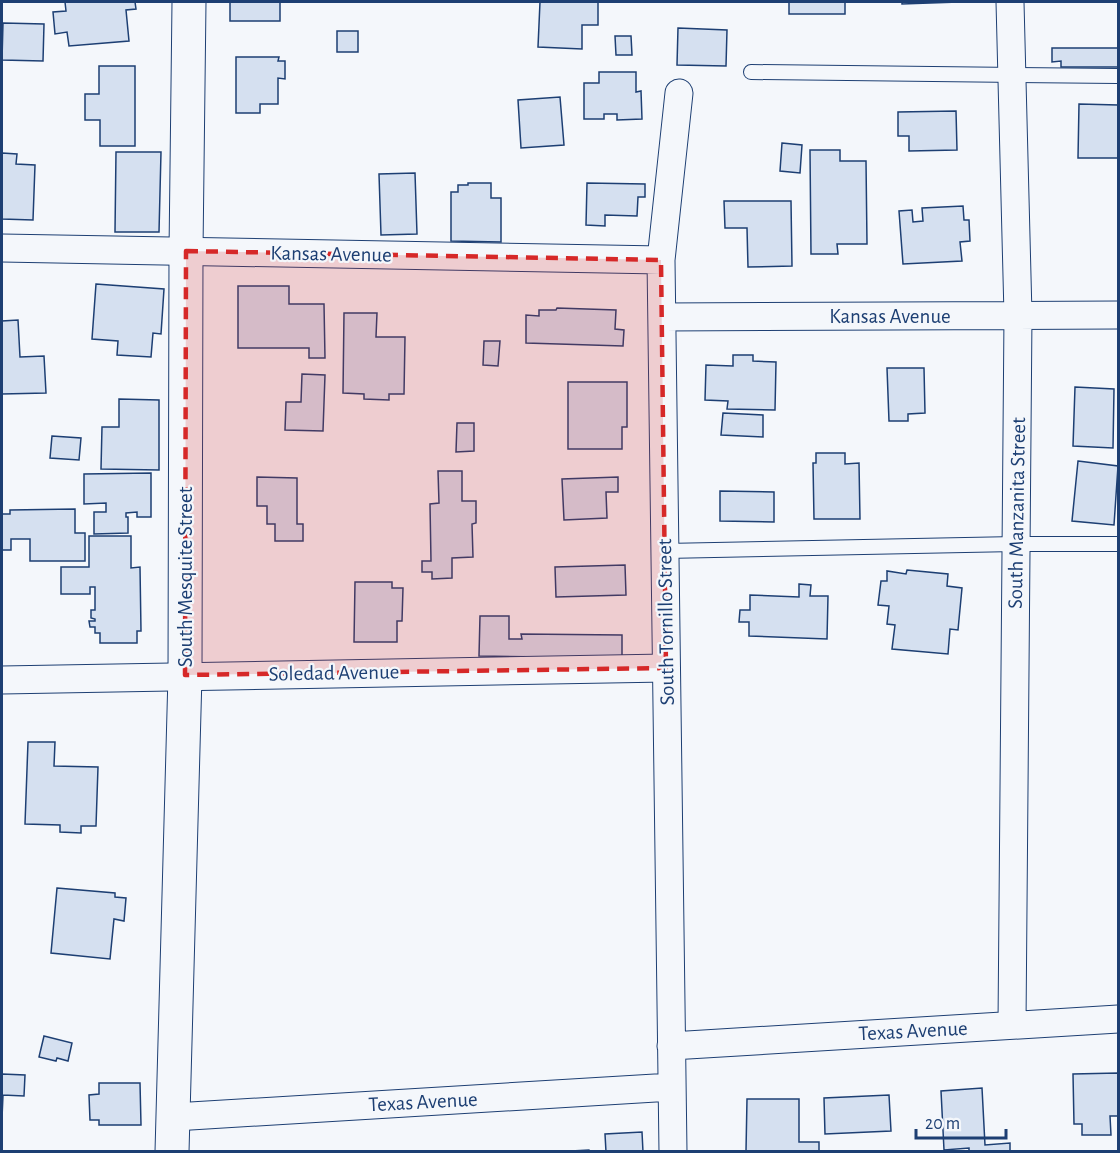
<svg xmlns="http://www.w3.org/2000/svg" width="1120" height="1153" font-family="'Alegreya Sans',sans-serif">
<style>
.building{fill:#d5e0f0;stroke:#1d3f73;stroke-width:1.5}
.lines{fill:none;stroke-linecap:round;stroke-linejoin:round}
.lane-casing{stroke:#1d3f73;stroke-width:16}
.street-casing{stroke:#1d3f73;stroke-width:29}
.secondary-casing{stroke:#1d3f73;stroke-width:35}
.lane{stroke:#f4f7fb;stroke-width:14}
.street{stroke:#f4f7fb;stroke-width:27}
.secondary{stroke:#f4f7fb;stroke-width:33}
.marked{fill:#d62828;fill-opacity:0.2;stroke:#d62828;stroke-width:4.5;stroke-dasharray:12 8;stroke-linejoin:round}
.labels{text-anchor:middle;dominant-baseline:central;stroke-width:4.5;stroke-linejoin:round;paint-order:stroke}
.street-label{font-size:21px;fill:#1d3f73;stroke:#f4f7fb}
</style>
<rect width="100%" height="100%" fill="#f4f7fb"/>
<path class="building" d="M 65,2 L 135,2 L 136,9 L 126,10 L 129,41 L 69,46 L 67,32 L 55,34 L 53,12 L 66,11 Z
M 230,2 L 280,2 L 280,21 L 230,21 Z
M 540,2 L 598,2 L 598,25 L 582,25 L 582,49 L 538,47 Z
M 789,2 L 845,2 L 845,14 L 789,14 Z
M 902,2 L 959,2 L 902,4 Z
M 3,23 L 44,24 L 43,61 L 2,60 Z
M 678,28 L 727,30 L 726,66 L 677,65 Z
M 337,31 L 358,31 L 358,52 L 337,52 Z
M 615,36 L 631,36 L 632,55 L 616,55 Z
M 1052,48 L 1118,48 L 1118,67 L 1061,67 L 1061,61 L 1052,62 Z
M 236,57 L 279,57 L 278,61 L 285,61 L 285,79 L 278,78 L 278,104 L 260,104 L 260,113 L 236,113 Z
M 99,66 L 135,66 L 135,146 L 100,146 L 100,120 L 85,120 L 85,94 L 99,94 Z
M 599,72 L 636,72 L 636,92 L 641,91 L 642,119 L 617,120 L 617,114 L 604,114 L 604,119 L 584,119 L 584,83 L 599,83 Z
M 560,97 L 564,145 L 521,148 L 518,100 Z
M 1079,104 L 1118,105 L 1118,158 L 1078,158 Z
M 956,111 L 957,150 L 909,151 L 909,136 L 898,136 L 898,112 Z
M 782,143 L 802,145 L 800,173 L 780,171 Z
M 810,150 L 840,150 L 840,161 L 866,161 L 867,244 L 837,244 L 838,254 L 811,254 Z
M 116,152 L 161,152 L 159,232 L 115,232 Z
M 2,153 L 17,154 L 16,164 L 35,165 L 33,220 L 2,219 Z
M 415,173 L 417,234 L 381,235 L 379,174 Z
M 468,183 L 491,183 L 491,198 L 501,198 L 501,242 L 451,241 L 451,192 L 458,192 L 458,185 L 468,185 Z
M 587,183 L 645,184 L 645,197 L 638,197 L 637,216 L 605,215 L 605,226 L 586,225 Z
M 724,201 L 791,201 L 792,266 L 748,267 L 747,228 L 725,228 Z
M 963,206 L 964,220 L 969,220 L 970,241 L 960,242 L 962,261 L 903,264 L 899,211 L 912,210 L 913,222 L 923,221 L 922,208 Z
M 96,284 L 164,289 L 161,334 L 153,333 L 151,357 L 117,355 L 118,341 L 92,339 Z
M 238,286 L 289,286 L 289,304 L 324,304 L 325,358 L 309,358 L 309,348 L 238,348 Z
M 557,308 L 616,310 L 615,329 L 624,330 L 623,346 L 526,343 L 526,315 L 539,316 L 539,310 L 556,310 Z
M 344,313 L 377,313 L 376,337 L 405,337 L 404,394 L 389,394 L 389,400 L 364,399 L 364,394 L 343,393 Z
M 18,320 L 20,357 L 44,356 L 46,393 L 2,394 L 2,321 Z
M 484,341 L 500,341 L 498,366 L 483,365 Z
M 733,355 L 753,355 L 753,361 L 776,362 L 775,410 L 727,409 L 728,401 L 705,400 L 706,365 L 733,366 Z
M 887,368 L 924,368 L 925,413 L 908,414 L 908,421 L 889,421 Z
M 302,374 L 325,375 L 323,431 L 285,430 L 286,402 L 301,402 Z
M 568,382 L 627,382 L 627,427 L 622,427 L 622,449 L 568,449 Z
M 1075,387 L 1114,389 L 1113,448 L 1073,446 Z
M 119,399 L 159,400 L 159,470 L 101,469 L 102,427 L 119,427 Z
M 723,413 L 763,415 L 763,437 L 721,435 Z
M 457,423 L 474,423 L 474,451 L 456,452 Z
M 52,436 L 81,438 L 79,460 L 50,458 Z
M 816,453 L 845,453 L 845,464 L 859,463 L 860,519 L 814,519 L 813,463 L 816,463 Z
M 1078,461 L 1118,466 L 1114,525 L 1072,521 Z
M 438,471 L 462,471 L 462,501 L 476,501 L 476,523 L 472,524 L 473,557 L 452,558 L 452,578 L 432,579 L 432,572 L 422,572 L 422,561 L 431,561 L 430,504 L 439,503 Z
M 151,473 L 151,517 L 137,517 L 137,512 L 126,513 L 126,517 L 128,517 L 128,533 L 94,534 L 94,512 L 106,512 L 106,503 L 84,504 L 84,474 Z
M 257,477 L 297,478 L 297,524 L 303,524 L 303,541 L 275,541 L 275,524 L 267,524 L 267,506 L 257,506 Z
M 618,477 L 618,492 L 606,492 L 607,518 L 564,520 L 562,479 Z
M 720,491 L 774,492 L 774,522 L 720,521 Z
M 75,509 L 75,533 L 85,533 L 85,561 L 30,561 L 30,539 L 11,539 L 11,550 L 2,550 L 2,514 L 10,514 L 10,510 Z
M 89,536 L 131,536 L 131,568 L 140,567 L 141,631 L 137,631 L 137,643 L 100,643 L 100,633 L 95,633 L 95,627 L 90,627 L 89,621 L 95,621 L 95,619 L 91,618 L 91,610 L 95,610 L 95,587 L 90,587 L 90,594 L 61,594 L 61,567 L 89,567 Z
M 625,565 L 626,595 L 556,597 L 555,567 Z
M 907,570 L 948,574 L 947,586 L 962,588 L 958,630 L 950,629 L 948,654 L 892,649 L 895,625 L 887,624 L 889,606 L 878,605 L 881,581 L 887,581 L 887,571 L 906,574 Z
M 355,582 L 392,582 L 392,588 L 403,588 L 402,621 L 397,621 L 397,642 L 354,642 Z
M 799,584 L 811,585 L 810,596 L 828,596 L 827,639 L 749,636 L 749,622 L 739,622 L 740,610 L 750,610 L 750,595 L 799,597 Z
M 480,616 L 509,616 L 509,639 L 522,639 L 521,634 L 622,635 L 622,658 L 479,656 Z
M 28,742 L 55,742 L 54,766 L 98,767 L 96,826 L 81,826 L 81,833 L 60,832 L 60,825 L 25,824 Z
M 57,888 L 115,893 L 115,897 L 126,898 L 124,921 L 114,919 L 110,959 L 51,953 Z
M 44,1036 L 72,1043 L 68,1061 L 57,1058 L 56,1061 L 39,1057 Z
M 1118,1073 L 1118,1116 L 1110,1116 L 1111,1135 L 1082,1135 L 1082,1124 L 1074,1124 L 1073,1074 Z
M 2,1074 L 25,1075 L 24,1096 L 3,1095 L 2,1118 Z
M 99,1083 L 140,1083 L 141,1125 L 99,1125 L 99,1120 L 90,1120 L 89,1095 L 99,1094 Z
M 982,1088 L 985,1145 L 1010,1143 L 1010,1152 L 969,1152 L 969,1148 L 944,1150 L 941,1091 Z
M 889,1095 L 891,1131 L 825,1134 L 824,1098 Z
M 747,1099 L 799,1099 L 799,1142 L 819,1142 L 819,1152 L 746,1151 Z
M 642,1132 L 643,1152 L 606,1152 L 605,1134 Z
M 589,1150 L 590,1152 L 552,1152 Z"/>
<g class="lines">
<defs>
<path id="lane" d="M 751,72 L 1118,76
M 665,551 L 1016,544 L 1118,544"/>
<path id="street" d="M 1010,2 L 1018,315 L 1012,1025
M 2,248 L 661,260
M 662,317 L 1118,315
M 2,680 L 666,668
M 671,1046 L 1118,1019
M 174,1117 L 672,1087
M 673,1152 L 661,260 L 679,93"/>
<path id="secondary" d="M 172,1152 L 185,675 L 186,251 L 189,2"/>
</defs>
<use href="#lane" class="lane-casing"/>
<use href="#street" class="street-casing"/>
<use href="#secondary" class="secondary-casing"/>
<use href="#lane" class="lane"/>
<use href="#street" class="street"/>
<use href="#secondary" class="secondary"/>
</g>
<path class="marked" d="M 186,251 L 661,260 L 666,668 L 185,675 Z"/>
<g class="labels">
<g class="street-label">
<text transform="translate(331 254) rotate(1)">Kansas Avenue</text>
<text x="890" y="316">Kansas Avenue</text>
<text transform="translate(1017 513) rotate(-89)">South Manzanita Street</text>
<text transform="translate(185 577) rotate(-90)">South Mesquite Street</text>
<text transform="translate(666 622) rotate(-91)">South Tornillo Street</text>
<text transform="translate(334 673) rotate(-1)">Soledad Avenue</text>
<text transform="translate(913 1031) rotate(-3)">Texas Avenue</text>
<text transform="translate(423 1102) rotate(-3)">Texas Avenue</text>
</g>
</g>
<rect width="1120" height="1153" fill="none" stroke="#1d3f73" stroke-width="6"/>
<path d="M916 1129v9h90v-9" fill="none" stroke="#1d3f73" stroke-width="3"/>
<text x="925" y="1129" font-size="18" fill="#1d3f73" stroke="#f4f7fb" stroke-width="4.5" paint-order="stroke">20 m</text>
</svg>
